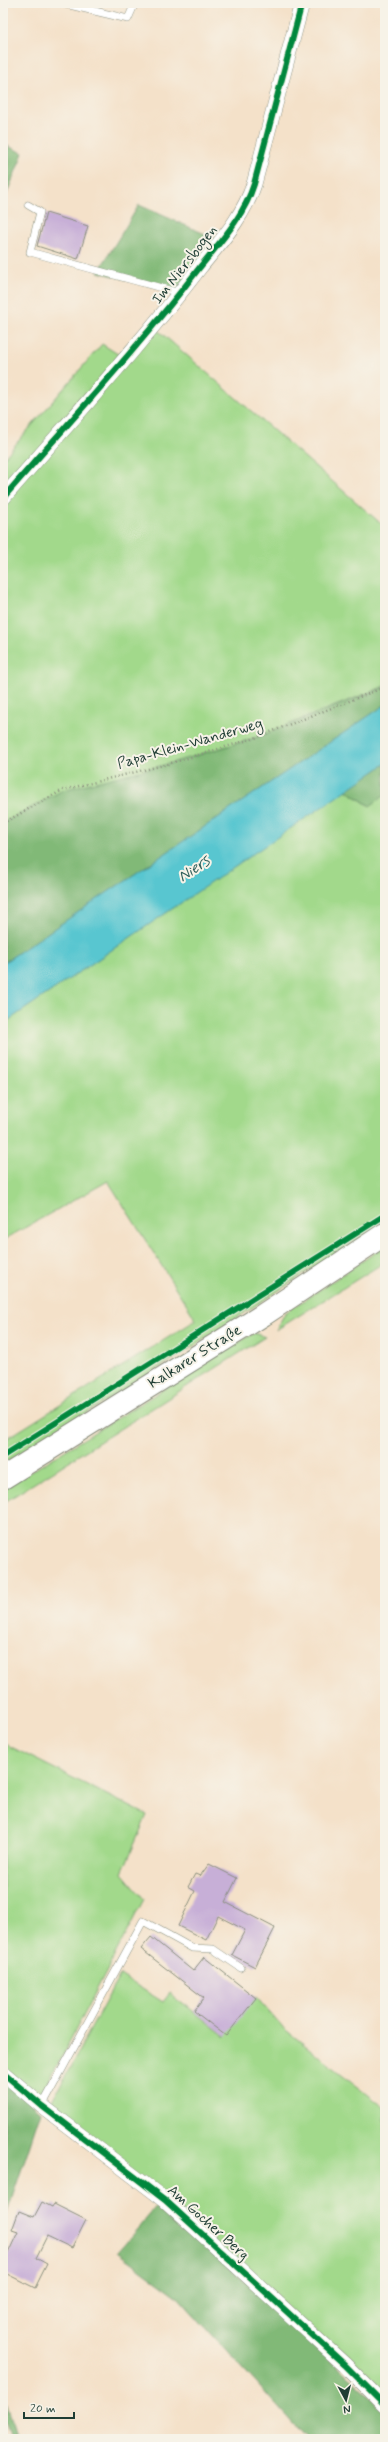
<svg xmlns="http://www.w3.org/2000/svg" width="388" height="2442" font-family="Mynerve,sans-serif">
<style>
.green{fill:#a2d98b;stroke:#608b60}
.forest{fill:#81b977;stroke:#507b56}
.water{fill:#59c6d0;stroke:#3c8282}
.building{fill:#c7afd7}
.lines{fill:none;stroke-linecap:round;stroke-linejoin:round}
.lane-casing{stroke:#8a8f7e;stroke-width:8}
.street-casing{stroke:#8a8f7e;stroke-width:16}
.primary-casing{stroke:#8a8f7e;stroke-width:24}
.path{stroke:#8a8f7e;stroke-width:2.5;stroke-dasharray:1 3;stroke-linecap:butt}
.lane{stroke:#fff;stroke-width:7}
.street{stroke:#fff;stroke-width:15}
.primary{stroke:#fff;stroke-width:22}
.cycleway-casing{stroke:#f7f3e8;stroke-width:8}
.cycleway{stroke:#00873e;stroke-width:6}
.labels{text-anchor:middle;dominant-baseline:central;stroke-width:4;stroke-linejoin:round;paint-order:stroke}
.street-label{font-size:15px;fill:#1f3d34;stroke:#f7f3e8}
.water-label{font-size:16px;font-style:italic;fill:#2e5f5b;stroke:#f7f3e8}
</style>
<rect width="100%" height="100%" fill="#f7f3e8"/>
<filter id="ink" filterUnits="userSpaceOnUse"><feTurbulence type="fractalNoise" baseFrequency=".025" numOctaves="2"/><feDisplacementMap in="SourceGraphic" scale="8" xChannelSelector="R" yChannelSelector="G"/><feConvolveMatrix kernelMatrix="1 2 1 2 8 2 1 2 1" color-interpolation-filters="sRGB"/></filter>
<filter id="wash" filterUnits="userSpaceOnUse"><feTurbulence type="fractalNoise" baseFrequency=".012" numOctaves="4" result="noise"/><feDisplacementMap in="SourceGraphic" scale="16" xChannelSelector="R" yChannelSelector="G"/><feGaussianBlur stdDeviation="0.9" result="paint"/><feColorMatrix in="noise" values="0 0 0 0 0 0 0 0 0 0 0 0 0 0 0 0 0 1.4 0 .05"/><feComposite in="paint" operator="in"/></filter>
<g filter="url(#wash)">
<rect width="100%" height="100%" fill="#f4e1c9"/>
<path class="green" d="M 153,326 L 385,527 L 385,686 L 255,738 L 168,764 L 3,823 L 3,459 L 102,344 L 124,358 Z
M 346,790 L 368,805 L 385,794 L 385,1221 L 183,1353 L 3,1465 L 3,1441 L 196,1320 L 108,1181 L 3,1240 L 3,1024 Z
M 385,1246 L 385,1262 L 276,1330 L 285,1313 Z
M 254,1333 L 265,1337 L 3,1503 L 3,1489 Z
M 3,1743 L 147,1815 L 122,1873 L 144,1899 L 40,2098 L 3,2066 Z
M 120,1975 L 163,2002 L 170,1993 L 225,2036 L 256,1997 L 282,2027 L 385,2108 L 385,2397 L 49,2106 Z"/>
<path class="forest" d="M 3,144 L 23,153 L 3,203 Z
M 139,205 L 221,241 L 180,293 L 98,272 Z
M 385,687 L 385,705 L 3,963 L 3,823 L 63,790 L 168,764 L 255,738 Z
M 385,764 L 385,795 L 370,806 L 346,790 Z
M 3,2079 L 41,2111 L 3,2225 Z
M 160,2203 L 385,2410 L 385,2439 L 307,2439 L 177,2296 L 117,2252 Z
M 3,2391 L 17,2439 L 12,2439 L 3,2416 Z"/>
<path class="water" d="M 385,705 L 385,764 L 3,1024 L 3,963 Z"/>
<g id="blocks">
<path class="building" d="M 46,213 L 88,226 L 78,259 L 37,246 Z
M 209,1864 L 237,1878 L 225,1902 L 275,1928 L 255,1967 L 232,1955 L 245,1930 L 218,1916 L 206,1940 L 178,1926 L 195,1891 L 188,1887 L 195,1874 L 200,1876 Z
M 151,1937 L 193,1971 L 204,1957 L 256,1998 L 226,2036 L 194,2011 L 204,1998 L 141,1949 Z
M 42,2202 L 52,2207 L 54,2204 L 86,2220 L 72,2248 L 47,2236 L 36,2258 L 47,2264 L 35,2288 L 3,2272 L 3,2264 L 18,2232 L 12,2230 L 19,2211 L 34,2217 Z"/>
</g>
</g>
<g filter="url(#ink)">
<use href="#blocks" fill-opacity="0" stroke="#8a8f7e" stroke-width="1"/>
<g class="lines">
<defs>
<path id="lane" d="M 61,3 L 128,19 L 135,3
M 28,205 L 40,212 L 30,252 L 180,293
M 42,2106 L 143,1921 L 192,1948 L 213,1949 L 241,1968"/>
<path id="street" d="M 3,498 C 69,422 139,347 200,267 C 221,241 244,216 254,184 L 302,3
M 3,2073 L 42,2106 L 165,2200 L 345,2365 L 385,2405"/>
<path id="primary" d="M 3,1478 L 263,1315 L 385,1234"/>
</defs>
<use href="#lane" class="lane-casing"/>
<use href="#street" class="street-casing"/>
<use href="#primary" class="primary-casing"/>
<path class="path" d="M 3,823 L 63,790 L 168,764 L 255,738 L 385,687"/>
<use href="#lane" class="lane"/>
<use href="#street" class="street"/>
<use href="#primary" class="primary"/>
<defs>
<path id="cycleway" d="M 3,498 C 69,422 139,347 200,267 C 221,241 244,216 254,184 L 302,3
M 3,1456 L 385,1215
M 3,2073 L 42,2106 L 165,2200 L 345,2365 L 385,2405"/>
</defs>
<use href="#cycleway" class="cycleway-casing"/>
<use href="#cycleway" class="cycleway"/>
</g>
</g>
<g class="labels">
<g class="street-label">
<text transform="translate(185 265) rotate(-52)">Im Niersbogen</text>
<text transform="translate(190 744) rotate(-16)">Papa-Klein-Wanderweg</text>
<text transform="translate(195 1357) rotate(-32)">Kalkarer Straße</text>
<text transform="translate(208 2223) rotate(42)">Am Gocher Berg</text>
</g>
<g class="water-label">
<text transform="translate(194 869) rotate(-34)">Niers</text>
</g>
</g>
<rect width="388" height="2442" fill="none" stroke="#f7f3e8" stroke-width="16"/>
<g transform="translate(346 2400) rotate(173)" stroke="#f7f3e8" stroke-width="3" paint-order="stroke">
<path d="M0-3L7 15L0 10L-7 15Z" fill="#1f3d34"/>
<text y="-6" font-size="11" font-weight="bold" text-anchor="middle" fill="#1f3d34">N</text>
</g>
<path d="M24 2412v6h50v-6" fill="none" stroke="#1f3d34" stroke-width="2"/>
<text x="30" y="2412" font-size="12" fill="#1f3d34" stroke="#f7f3e8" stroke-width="3" paint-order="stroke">20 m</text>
</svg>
